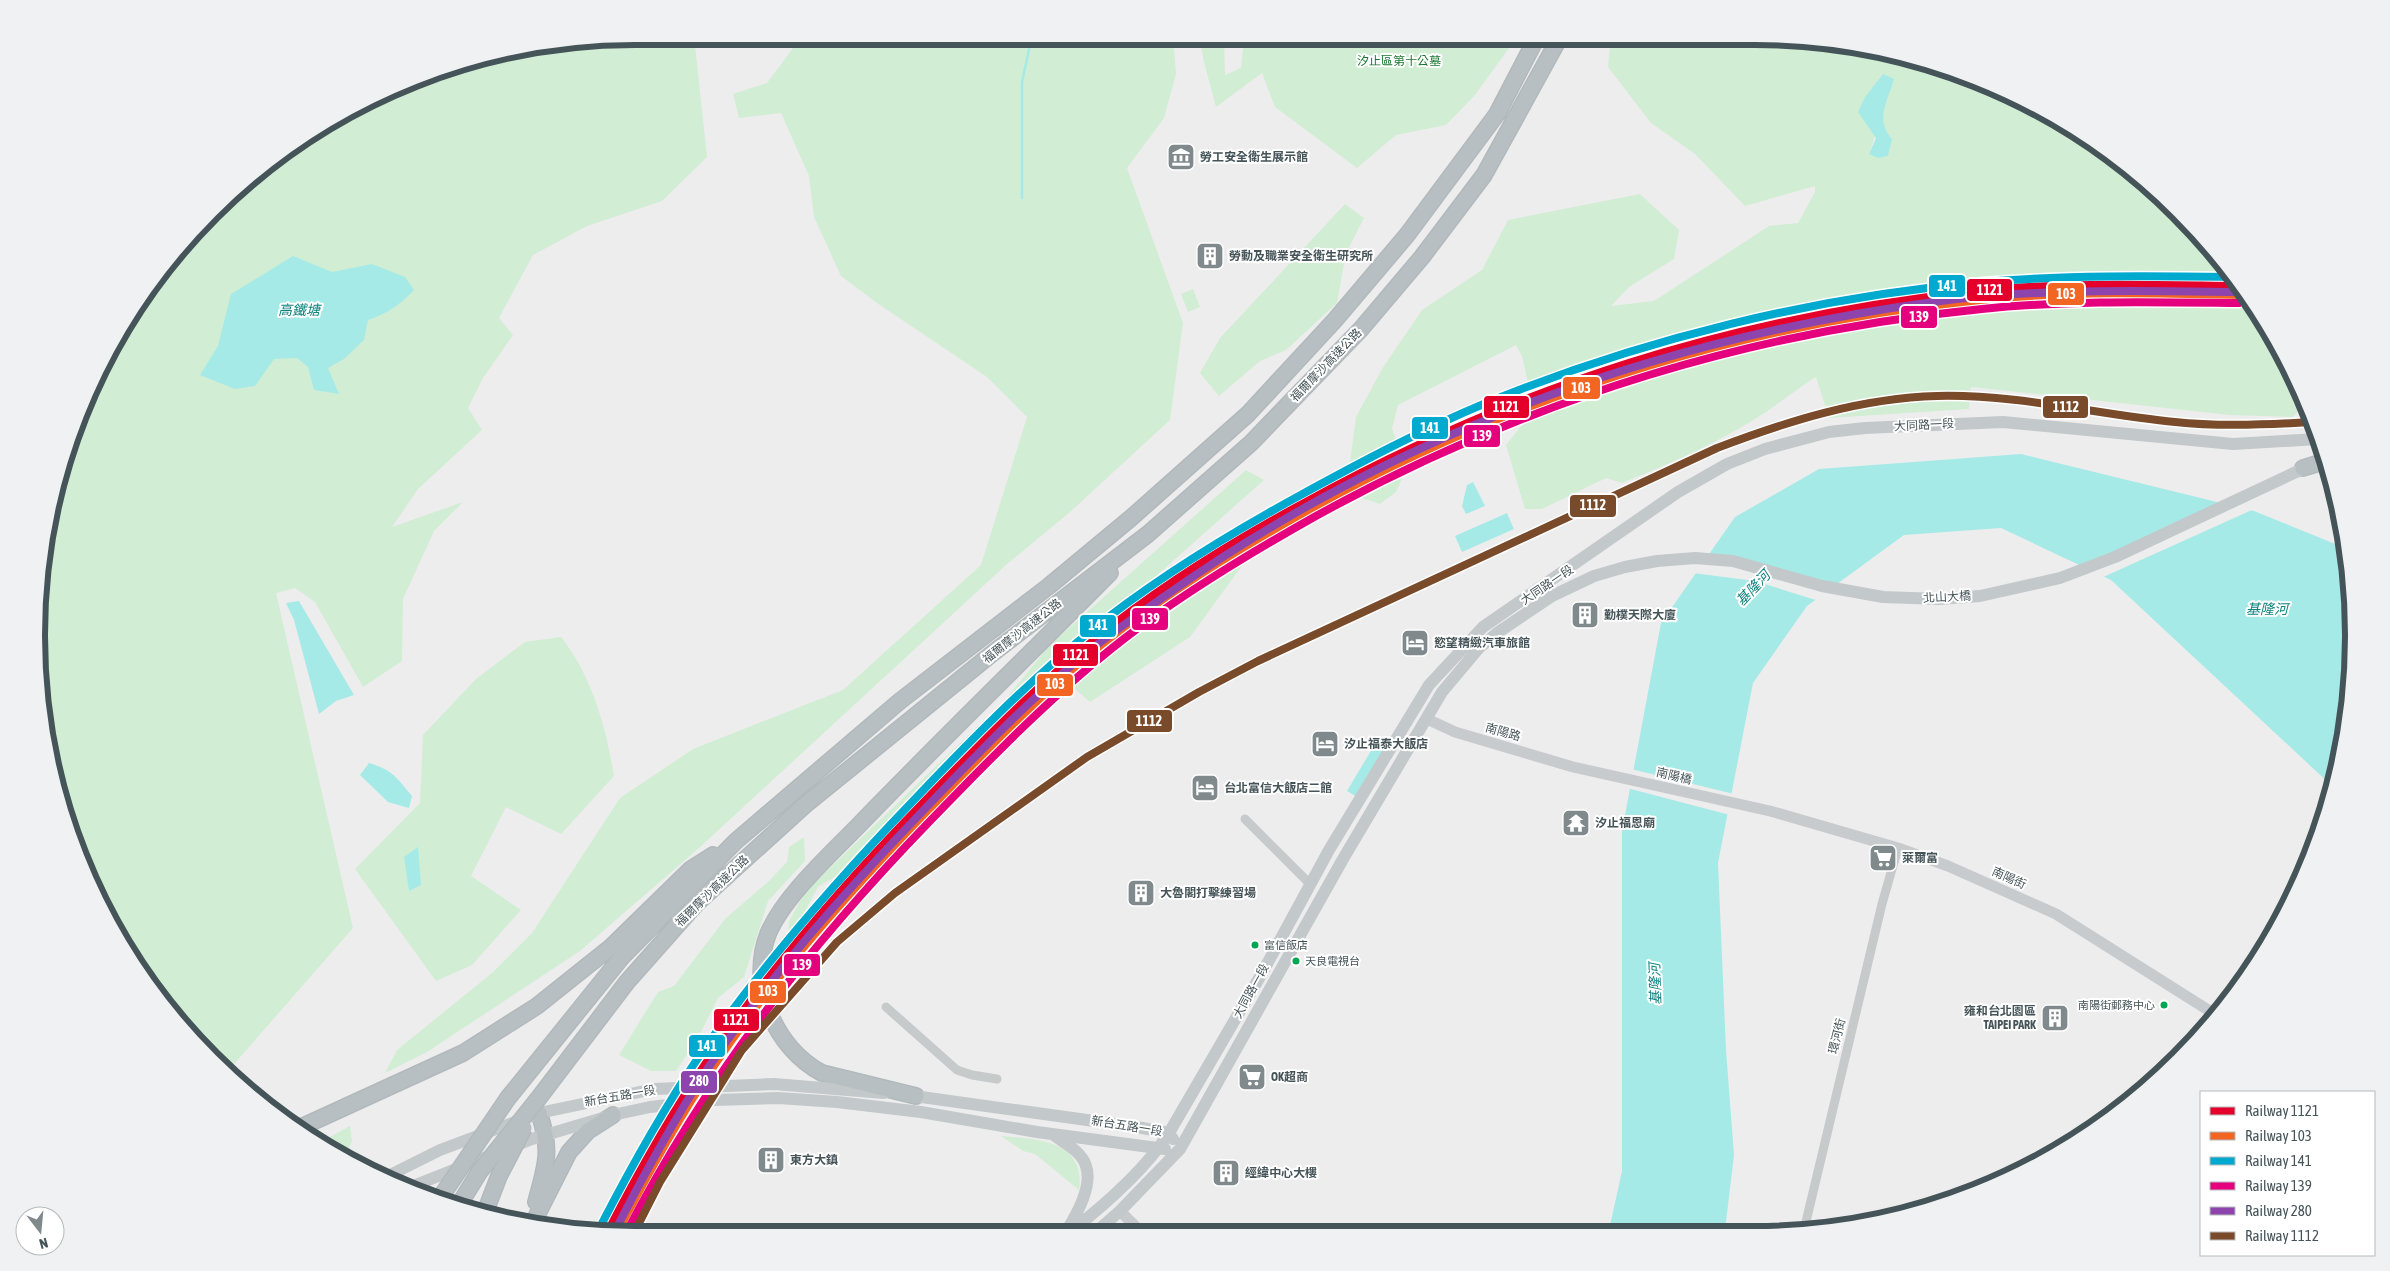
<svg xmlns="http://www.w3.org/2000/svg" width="2390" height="1271" font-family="'Asap Condensed','Noto Sans TC',sans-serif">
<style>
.green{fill:#d1edd4;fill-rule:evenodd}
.water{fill:#a6eae7}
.pier{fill:#eeeded}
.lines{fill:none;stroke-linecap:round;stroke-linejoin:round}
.stream{stroke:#a6eae7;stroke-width:2.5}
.highway-casing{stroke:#b2b9bc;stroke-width:18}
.street{stroke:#c7cacb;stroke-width:9}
.secondary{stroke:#c7cbcd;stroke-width:11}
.primary{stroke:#c3c8ca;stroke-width:12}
.highway{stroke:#b8bfc2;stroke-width:15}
.highway-bridge-casing{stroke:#b2b9bc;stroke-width:18;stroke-linecap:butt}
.highway-bridge{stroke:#b8bfc2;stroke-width:15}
.rail-1-casing{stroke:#fff;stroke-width:11}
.rail-2-casing{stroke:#fff;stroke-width:11}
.rail-3-casing{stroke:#fff;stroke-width:11}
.rail-4-casing{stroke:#fff;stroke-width:11}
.rail-5-casing{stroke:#fff;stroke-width:11}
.rail-6-casing{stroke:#fff;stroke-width:11}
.rail-1{stroke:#e4002b;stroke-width:8}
.rail-2{stroke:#f26522;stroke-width:8}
.rail-3{stroke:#00a9ce;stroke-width:8}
.rail-4{stroke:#e5007d;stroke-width:8}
.rail-5{stroke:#8e44ad;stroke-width:8}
.rail-6{stroke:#7a4b2a;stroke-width:8}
.bus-dot{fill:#00a651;stroke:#fff;stroke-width:2}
.labels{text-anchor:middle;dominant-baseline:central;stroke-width:4;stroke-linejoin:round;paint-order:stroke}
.bus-label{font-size:11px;fill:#455458;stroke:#fff;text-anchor:start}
.park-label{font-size:12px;fill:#18772f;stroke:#fff}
.poi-label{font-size:12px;font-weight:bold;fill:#455458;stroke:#fff;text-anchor:start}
.street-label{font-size:12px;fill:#455458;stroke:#fff}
.water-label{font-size:14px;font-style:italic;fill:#0f847f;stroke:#fff}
.rim{fill:none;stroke:#455458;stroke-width:6}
.line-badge{stroke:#fff;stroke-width:2}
.badge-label{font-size:14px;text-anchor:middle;font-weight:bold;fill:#fff}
</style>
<rect width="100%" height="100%" fill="#eeeded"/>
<path class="green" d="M 635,36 L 694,36 L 707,157 L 662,201 L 587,226 L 533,255 L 499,318 L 513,335 L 483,378 L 468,408 L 482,430 L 418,489 L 392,527 L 463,502 L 434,531 L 403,599 L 402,661 L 363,687 L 315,602 L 295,588 L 276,593 L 353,928 L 228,1071 L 185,1031 L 137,968 L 82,865 L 57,790 L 38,675 L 38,596 L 57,481 L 82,406 L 137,303 L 185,240 L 270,160 L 336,116 L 443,68 L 519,48 Z
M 802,36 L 1173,37 L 1176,74 L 1164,118 L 1127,168 L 1183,323 L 1170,420 L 1070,512 L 1006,565 L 699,848 L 580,951 L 427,1052 L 385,1073 L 397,1050 L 492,973 L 532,933 L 620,798 L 693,749 L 843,690 L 981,565 L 1027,417 L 987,377 L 877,303 L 841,276 L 814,217 L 809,176 L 781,113 L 739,118 L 733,94 L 767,83 Z
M 1199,37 L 1224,37 L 1225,75 L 1241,68 L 1244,37 L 1517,37 L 1475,95 L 1446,125 L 1396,135 L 1357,168 L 1275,107 L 1262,73 L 1216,107 L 1204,62 Z
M 1611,37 L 1793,38 L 1910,57 L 2054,116 L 2149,185 L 2230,270 L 2292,370 L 2304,404 L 2293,417 L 2230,415 L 1971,387 L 1969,409 L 1829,418 L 1816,377 C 1793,391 1773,409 1750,422 C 1709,447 1666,465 1622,483 L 1606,478 L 1542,509 L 1525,509 L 1506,445 L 1534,410 L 1522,356 L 1516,345 L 1398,405 L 1392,429 L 1407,467 L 1396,492 L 1380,504 L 1335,489 L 1349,469 L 1356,417 L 1382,369 L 1422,310 L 1482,270 L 1508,220 L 1640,194 L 1679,230 L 1674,259 L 1629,287 L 1611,306 L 1654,301 L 1769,226 L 1798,223 L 1815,192 L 1815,186 L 1745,206 L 1695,154 L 1651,123 L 1608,67 ZM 1894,79 C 1887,103 1875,119 1892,139 L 1869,154 Z
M 1345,204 L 1364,218 L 1346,253 L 1337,303 L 1286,350 L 1260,361 L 1219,396 L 1200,373 L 1220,338 Z
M 1193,289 L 1200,307 L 1188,312 L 1181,294 Z
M 1246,470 L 1264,480 L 1137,593 L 1163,619 L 1242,556 L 1252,552 L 1190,637 L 1090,702 L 1068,683 L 1045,675 L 1013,712 L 1030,720 L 979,750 L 936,807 L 912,831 L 818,887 L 788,942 L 789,921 L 806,891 L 1005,700 L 1049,646 Z
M 561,637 C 592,676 606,727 614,776 L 561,834 L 506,807 L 471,876 L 521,910 L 472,965 L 436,981 L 355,869 L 420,803 L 423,735 L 476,679 L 525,642 Z
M 804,837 L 805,861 L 768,901 L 744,977 L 718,998 L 699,1036 L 676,1071 L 651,1071 L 619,1055 L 658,992 L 674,986 L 725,919 L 770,880 L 787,862 L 789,847 Z
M 350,1126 L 352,1141 L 344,1158 L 319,1143 Z
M 1001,1136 C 1036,1139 1086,1140 1079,1190 L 1035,1154 L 1023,1151 Z"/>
<path class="water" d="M 1883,74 L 1894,79 C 1887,103 1875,119 1892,139 L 1888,156 L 1878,158 L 1869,154 L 1876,138 L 1858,112 L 1865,97 Z
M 209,218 L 190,253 L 159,275 L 185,240 Z
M 293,256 L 332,272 L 372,264 L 405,277 L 414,290 C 401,304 387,314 368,320 L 364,340 L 344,359 L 328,368 L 339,394 L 314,390 L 308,367 L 297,358 L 274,359 L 255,386 L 235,389 L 200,375 L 218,346 L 231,294 Z
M 2021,454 L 2254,511 L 2345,548 L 2352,596 L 2349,713 L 2332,786 L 2111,580 L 2001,528 L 1904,535 L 1807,606 L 1753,683 L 1718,863 L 1726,1050 L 1734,1155 L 1725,1230 L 1609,1230 L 1622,1171 L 1622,831 L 1661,623 L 1735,517 L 1819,469 Z
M 1473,482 L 1485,506 L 1466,514 L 1462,506 L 1467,485 Z
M 1507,513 L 1514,529 L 1462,552 L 1455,536 Z
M 299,601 L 354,695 L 336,701 L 319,714 L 294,620 L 286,603 Z
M 1375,744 L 1385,751 L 1357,797 L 1347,791 Z
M 369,763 C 393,770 396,777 412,796 L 409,808 L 388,802 L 360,775 Z
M 418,847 L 421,885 L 409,891 L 404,857 Z"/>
<path class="pier" d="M 2228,502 L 2254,509 L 2101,578 L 2082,570 Z
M 1705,555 L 1803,577 L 1842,584 L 1819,601 L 1755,581 L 1693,573 Z
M 1631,769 L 1734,794 L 1730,815 L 1627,788 Z"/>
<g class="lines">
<path class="stream" d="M 1022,198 L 1022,82 L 1030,45 L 1024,37"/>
<defs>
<path id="highway" d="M 2303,468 L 2326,461
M 916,1096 L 822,1073 C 775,1048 748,986 768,934 C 784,896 831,854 860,824 C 942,739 1027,657 1110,573
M 508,1098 L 621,958 L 736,841 L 900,701 L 1049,586 L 1131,518 L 1248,414 L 1335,320 L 1407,235 L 1497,114 L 1537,37
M 538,1099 L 627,982 L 697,903 L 805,805 L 994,652 L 1148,534 L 1251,443 L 1361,329 L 1422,257 L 1484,175 L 1560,37
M 297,1129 L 463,1053 L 537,1006 L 611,947 L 691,869 L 713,855
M 536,1202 C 546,1165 552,1151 539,1113
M 533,1223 L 569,1152 L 588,1131 L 613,1115"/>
</defs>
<use href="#highway" class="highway-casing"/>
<path class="street" d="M 1245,819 L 1310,884
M 886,1007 L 957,1070 L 972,1075 L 997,1079
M 1804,1230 L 1882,904 L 1898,848"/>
<path class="secondary" d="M 1427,719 L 1455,732 L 1573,767 L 1770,811 L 1898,848 L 1948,866 L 2056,914 L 2216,1015
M 1120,1211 L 1141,1232"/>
<path class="primary" d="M 907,1095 L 1137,1127 L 1169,1133 L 1173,1139
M 1055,1136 C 1066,1144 1082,1152 1086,1166 C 1093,1186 1077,1214 1067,1230
M 388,1176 L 440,1150 L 539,1113 L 654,1089 L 774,1084 L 884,1093
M 413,1186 L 532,1139 L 613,1115 L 650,1107 L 715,1100 L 778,1098 L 837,1102 L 921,1112 L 1037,1132 L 1165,1149
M 1070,1232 C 1106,1204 1144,1171 1169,1133 L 1261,975 L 1329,850 L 1429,685 L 1483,627 L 1678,492 L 1727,464 L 1765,449 L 1829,432 L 1865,428 L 2003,422 L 2233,444 L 2318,439
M 1096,1232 L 1120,1211 L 1180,1149 L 1343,859 L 1442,692 L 1479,648 L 1497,633 L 1552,596 L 1594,576 L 1625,567 L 1657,561 L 1695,558 L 1733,561 L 1822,586 L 1883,597 L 1939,599 L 1980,596 L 2060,578 L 2115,557 L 2311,465"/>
<use href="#highway" class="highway"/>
<defs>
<path id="highway-bridge" d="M 440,1198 L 508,1098
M 459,1205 L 480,1171 L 538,1099
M 484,1215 L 499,1176 L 524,1128"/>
</defs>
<use href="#highway-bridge" class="highway-bridge-casing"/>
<use href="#highway-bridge" class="highway-bridge"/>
<defs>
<path id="rail-1" d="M 607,1233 C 638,1173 670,1115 708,1060 C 771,968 843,885 920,806 C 976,748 1032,690 1094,640 C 1159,587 1230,543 1304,503 C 1518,385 1735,317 1978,291 C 2065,282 2152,285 2239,286"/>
<path id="rail-2" d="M 617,1233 C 646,1177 676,1122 711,1070 C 774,976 850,891 928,810 C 984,753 1039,695 1101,645 C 1166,593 1237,550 1310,509 C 1520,393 1741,324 1980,300 C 2066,291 2153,293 2239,295"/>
<path id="rail-3" d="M 599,1229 C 630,1169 662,1111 700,1055 C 763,964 836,881 913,801 C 968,743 1025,685 1087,634 C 1152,581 1224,537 1297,497 C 1359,463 1421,430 1486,403 C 1643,339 1814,297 1983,282 C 2066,275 2150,276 2234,277"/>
<path id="rail-4" d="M 626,1233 C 709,1074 806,949 930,821 C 992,757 1054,693 1125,638 C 1185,592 1250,553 1316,516 C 1523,402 1746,332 1982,309 C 2067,300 2153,302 2239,303"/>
<path id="rail-5" d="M 614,1233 C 643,1176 673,1121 708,1068 C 770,976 843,894 919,815 C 970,762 1020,708 1077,661 C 1105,637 1135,617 1165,596 C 1396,433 1654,340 1933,302 C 2036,288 2140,291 2243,292"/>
<path id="rail-6" d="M 634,1233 L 660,1182 L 742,1050 L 837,942 L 895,893 L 1087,757 L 1199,692 L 1258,661 L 1717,448 C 1788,421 1861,398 1937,396 C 2017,394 2095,414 2175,422 C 2220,427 2266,425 2311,422"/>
</defs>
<use href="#rail-1" class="rail-1-casing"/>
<use href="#rail-2" class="rail-2-casing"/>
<use href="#rail-3" class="rail-3-casing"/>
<use href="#rail-4" class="rail-4-casing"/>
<use href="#rail-5" class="rail-5-casing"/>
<use href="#rail-6" class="rail-6-casing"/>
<use href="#rail-1" class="rail-1"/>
<use href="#rail-2" class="rail-2"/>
<use href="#rail-3" class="rail-3"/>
<use href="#rail-4" class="rail-4"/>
<use href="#rail-5" class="rail-5"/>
<use href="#rail-6" class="rail-6"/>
</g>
<defs>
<symbol id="museum-square" viewBox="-11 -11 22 22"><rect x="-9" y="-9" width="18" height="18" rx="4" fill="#808a8c" stroke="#fff"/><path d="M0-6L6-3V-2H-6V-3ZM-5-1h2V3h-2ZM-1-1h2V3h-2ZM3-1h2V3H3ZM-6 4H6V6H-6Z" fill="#fff"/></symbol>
<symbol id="building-square" viewBox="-11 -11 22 22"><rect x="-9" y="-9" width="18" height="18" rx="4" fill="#808a8c" stroke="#fff"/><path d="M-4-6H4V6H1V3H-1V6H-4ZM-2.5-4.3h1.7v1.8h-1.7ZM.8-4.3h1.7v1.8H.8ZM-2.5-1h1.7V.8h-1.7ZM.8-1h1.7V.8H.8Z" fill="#fff"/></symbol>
<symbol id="hotel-square" viewBox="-11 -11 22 22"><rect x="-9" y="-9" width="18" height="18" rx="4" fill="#808a8c" stroke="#fff"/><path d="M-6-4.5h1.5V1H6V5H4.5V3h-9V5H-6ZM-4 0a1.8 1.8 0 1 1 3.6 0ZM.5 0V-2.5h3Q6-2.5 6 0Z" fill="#fff"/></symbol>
<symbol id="temple-square" viewBox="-11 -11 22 22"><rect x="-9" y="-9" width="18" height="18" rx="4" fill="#808a8c" stroke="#fff"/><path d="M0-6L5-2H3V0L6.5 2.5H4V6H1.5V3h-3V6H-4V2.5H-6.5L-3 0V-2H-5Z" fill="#fff"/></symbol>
<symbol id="supermarket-square" viewBox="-11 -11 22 22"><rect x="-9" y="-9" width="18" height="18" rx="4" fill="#808a8c" stroke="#fff"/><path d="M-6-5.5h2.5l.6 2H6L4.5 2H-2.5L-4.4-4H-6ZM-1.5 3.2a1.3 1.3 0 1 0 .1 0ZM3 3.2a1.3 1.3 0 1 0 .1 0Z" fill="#fff"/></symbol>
</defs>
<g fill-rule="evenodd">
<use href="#museum-square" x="1165" y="141" width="32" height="32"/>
<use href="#building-square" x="1194" y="240" width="32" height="32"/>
<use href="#building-square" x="1569" y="599" width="32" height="32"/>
<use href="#hotel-square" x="1399" y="627" width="32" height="32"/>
<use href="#hotel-square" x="1309" y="728" width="32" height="32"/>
<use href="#hotel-square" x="1189" y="772" width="32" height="32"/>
<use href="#temple-square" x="1560" y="807" width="32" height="32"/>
<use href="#supermarket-square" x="1867" y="842" width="32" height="32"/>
<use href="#building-square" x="1125" y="877" width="32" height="32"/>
<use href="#building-square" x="2039" y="1002" width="32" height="32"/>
<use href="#supermarket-square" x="1236" y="1061" width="32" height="32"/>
<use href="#building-square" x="755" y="1144" width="32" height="32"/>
<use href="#building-square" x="1210" y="1157" width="32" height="32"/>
</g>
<g class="bus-dot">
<circle cx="1255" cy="945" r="4.5"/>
<circle cx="1296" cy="961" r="4.5"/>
<circle cx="2164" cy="1005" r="4.5"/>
</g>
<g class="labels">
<g class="bus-label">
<text x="1264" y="945">富信飯店</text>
<text x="1305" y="961">天良電視台</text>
<text x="2155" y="1005" text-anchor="end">南陽街郵務中心</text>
</g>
<g class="park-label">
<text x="1399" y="61">汐止區第十公墓</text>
</g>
<g class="poi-label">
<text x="1200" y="157">勞工安全衛生展示館</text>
<text x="1229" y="256">勞動及職業安全衛生研究所</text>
<text x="1604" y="615">勤樸天際大廈</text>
<text x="1434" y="643">慾望精緻汽車旅館</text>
<text x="1344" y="744">汐止福泰大飯店</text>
<text x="1224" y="788">台北富信大飯店二館</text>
<text x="1595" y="823">汐止福恩廟</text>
<text x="1902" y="858">萊爾富</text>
<text x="1160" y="893">大魯閣打擊練習場</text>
<text x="2036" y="1011" text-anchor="end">雍和台北園區<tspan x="2036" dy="14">TAIPEI PARK</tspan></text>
<text x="1271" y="1077">OK超商</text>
<text x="790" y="1160">東方大鎮</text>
<text x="1245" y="1173">經緯中心大樓</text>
</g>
<g class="street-label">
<text transform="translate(1326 365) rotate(-46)">福爾摩沙高速公路</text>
<text transform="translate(1924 425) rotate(-3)">大同路一段</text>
<text transform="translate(1547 585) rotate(-34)">大同路一段</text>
<text transform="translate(1947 597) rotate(-3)">北山大橋</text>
<text transform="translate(1022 631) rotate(-38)">福爾摩沙高速公路</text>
<text transform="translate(1503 732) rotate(16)">南陽路</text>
<text transform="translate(1674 776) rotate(13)">南陽橋</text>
<text transform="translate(2009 878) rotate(24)">南陽街</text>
<text transform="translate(712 891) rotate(-44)">福爾摩沙高速公路</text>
<text transform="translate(1251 991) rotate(-61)">大同路一段</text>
<text transform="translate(1837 1036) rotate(-76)">環河街</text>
<text transform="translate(620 1096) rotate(-10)">新台五路一段</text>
<text transform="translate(1127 1126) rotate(9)">新台五路一段</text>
</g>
<g class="water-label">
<text x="299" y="310">高鐵塘</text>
<text transform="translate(1753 588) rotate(-47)">基隆河</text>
<text x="2267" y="609">基隆河</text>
<text transform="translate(1655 984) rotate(-92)">基隆河</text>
</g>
</g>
<path d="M0 0H2390V1271H0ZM635 45H1755A590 590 0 0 1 2345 635V636A590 590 0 0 1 1755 1226H635A590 590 0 0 1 45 636V635A590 590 0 0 1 635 45Z" fill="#f0f1f2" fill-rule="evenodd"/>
<path class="rim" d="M635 45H1755A590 590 0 0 1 2345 635V636A590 590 0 0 1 1755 1226H635A590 590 0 0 1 45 636V635A590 590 0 0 1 635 45Z"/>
<g class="line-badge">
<rect x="1928" y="274" width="38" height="24" rx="5" fill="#00a9ce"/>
<rect x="1966" y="278" width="47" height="24" rx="5" fill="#e4002b"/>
<rect x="2047" y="282" width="38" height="24" rx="5" fill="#f26522"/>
<rect x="1900" y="305" width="38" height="24" rx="5" fill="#e5007d"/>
<rect x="1562" y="376" width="39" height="24" rx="5" fill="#f26522"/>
<rect x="2042" y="395" width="47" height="24" rx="5" fill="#7a4b2a"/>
<rect x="1483" y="395" width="47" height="24" rx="5" fill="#e4002b"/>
<rect x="1411" y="416" width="38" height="24" rx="5" fill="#00a9ce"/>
<rect x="1463" y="424" width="38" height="24" rx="5" fill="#e5007d"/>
<rect x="1569" y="494" width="48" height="24" rx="5" fill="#7a4b2a"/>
<rect x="1131" y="607" width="38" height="24" rx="5" fill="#e5007d"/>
<rect x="1079" y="614" width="38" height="24" rx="5" fill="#00a9ce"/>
<rect x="1052" y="643" width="47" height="24" rx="5" fill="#e4002b"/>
<rect x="1036" y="673" width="38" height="24" rx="5" fill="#f26522"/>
<rect x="1126" y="709" width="47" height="24" rx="5" fill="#7a4b2a"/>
<rect x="783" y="953" width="38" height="24" rx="5" fill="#e5007d"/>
<rect x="749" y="980" width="38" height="24" rx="5" fill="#f26522"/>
<rect x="713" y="1008" width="47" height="24" rx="5" fill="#e4002b"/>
<rect x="688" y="1034" width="38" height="24" rx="5" fill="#00a9ce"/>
<rect x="680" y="1070" width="38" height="24" rx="5" fill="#8e44ad"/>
</g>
<g class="badge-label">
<text x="1947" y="291">141</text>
<text x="1990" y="295">1121</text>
<text x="2066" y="299">103</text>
<text x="1919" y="322">139</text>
<text x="1581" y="393">103</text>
<text x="2066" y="412">1112</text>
<text x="1506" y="412">1121</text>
<text x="1430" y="433">141</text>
<text x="1482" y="441">139</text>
<text x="1593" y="510">1112</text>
<text x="1150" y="624">139</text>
<text x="1098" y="630">141</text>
<text x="1076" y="660">1121</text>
<text x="1055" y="689">103</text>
<text x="1149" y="726">1112</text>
<text x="802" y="970">139</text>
<text x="768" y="996">103</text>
<text x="736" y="1025">1121</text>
<text x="707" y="1051">141</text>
<text x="699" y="1086">280</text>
</g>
<rect x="2200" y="1091" width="175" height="165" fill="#ffffff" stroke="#b5bbbc"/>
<rect x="2210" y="1107" width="25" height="8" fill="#e4002b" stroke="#b5bbbc"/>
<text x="2245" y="1116" font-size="15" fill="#455458">Railway 1121</text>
<rect x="2210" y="1132" width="25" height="8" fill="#f26522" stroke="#b5bbbc"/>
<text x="2245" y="1141" font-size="15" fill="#455458">Railway 103</text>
<rect x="2210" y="1157" width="25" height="8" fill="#00a9ce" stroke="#b5bbbc"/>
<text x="2245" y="1166" font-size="15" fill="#455458">Railway 141</text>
<rect x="2210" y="1182" width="25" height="8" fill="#e5007d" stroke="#b5bbbc"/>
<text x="2245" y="1191" font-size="15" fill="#455458">Railway 139</text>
<rect x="2210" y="1207" width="25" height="8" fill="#8e44ad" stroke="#b5bbbc"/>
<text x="2245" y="1216" font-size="15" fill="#455458">Railway 280</text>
<rect x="2210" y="1232" width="25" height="8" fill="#7a4b2a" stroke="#b5bbbc"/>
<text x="2245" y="1241" font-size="15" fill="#455458">Railway 1112</text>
<g transform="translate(40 1231) rotate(164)"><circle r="24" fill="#ffffff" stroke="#b5bbbc"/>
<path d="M0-4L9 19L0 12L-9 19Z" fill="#808a8c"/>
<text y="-8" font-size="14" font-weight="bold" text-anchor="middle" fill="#455458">N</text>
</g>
</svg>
